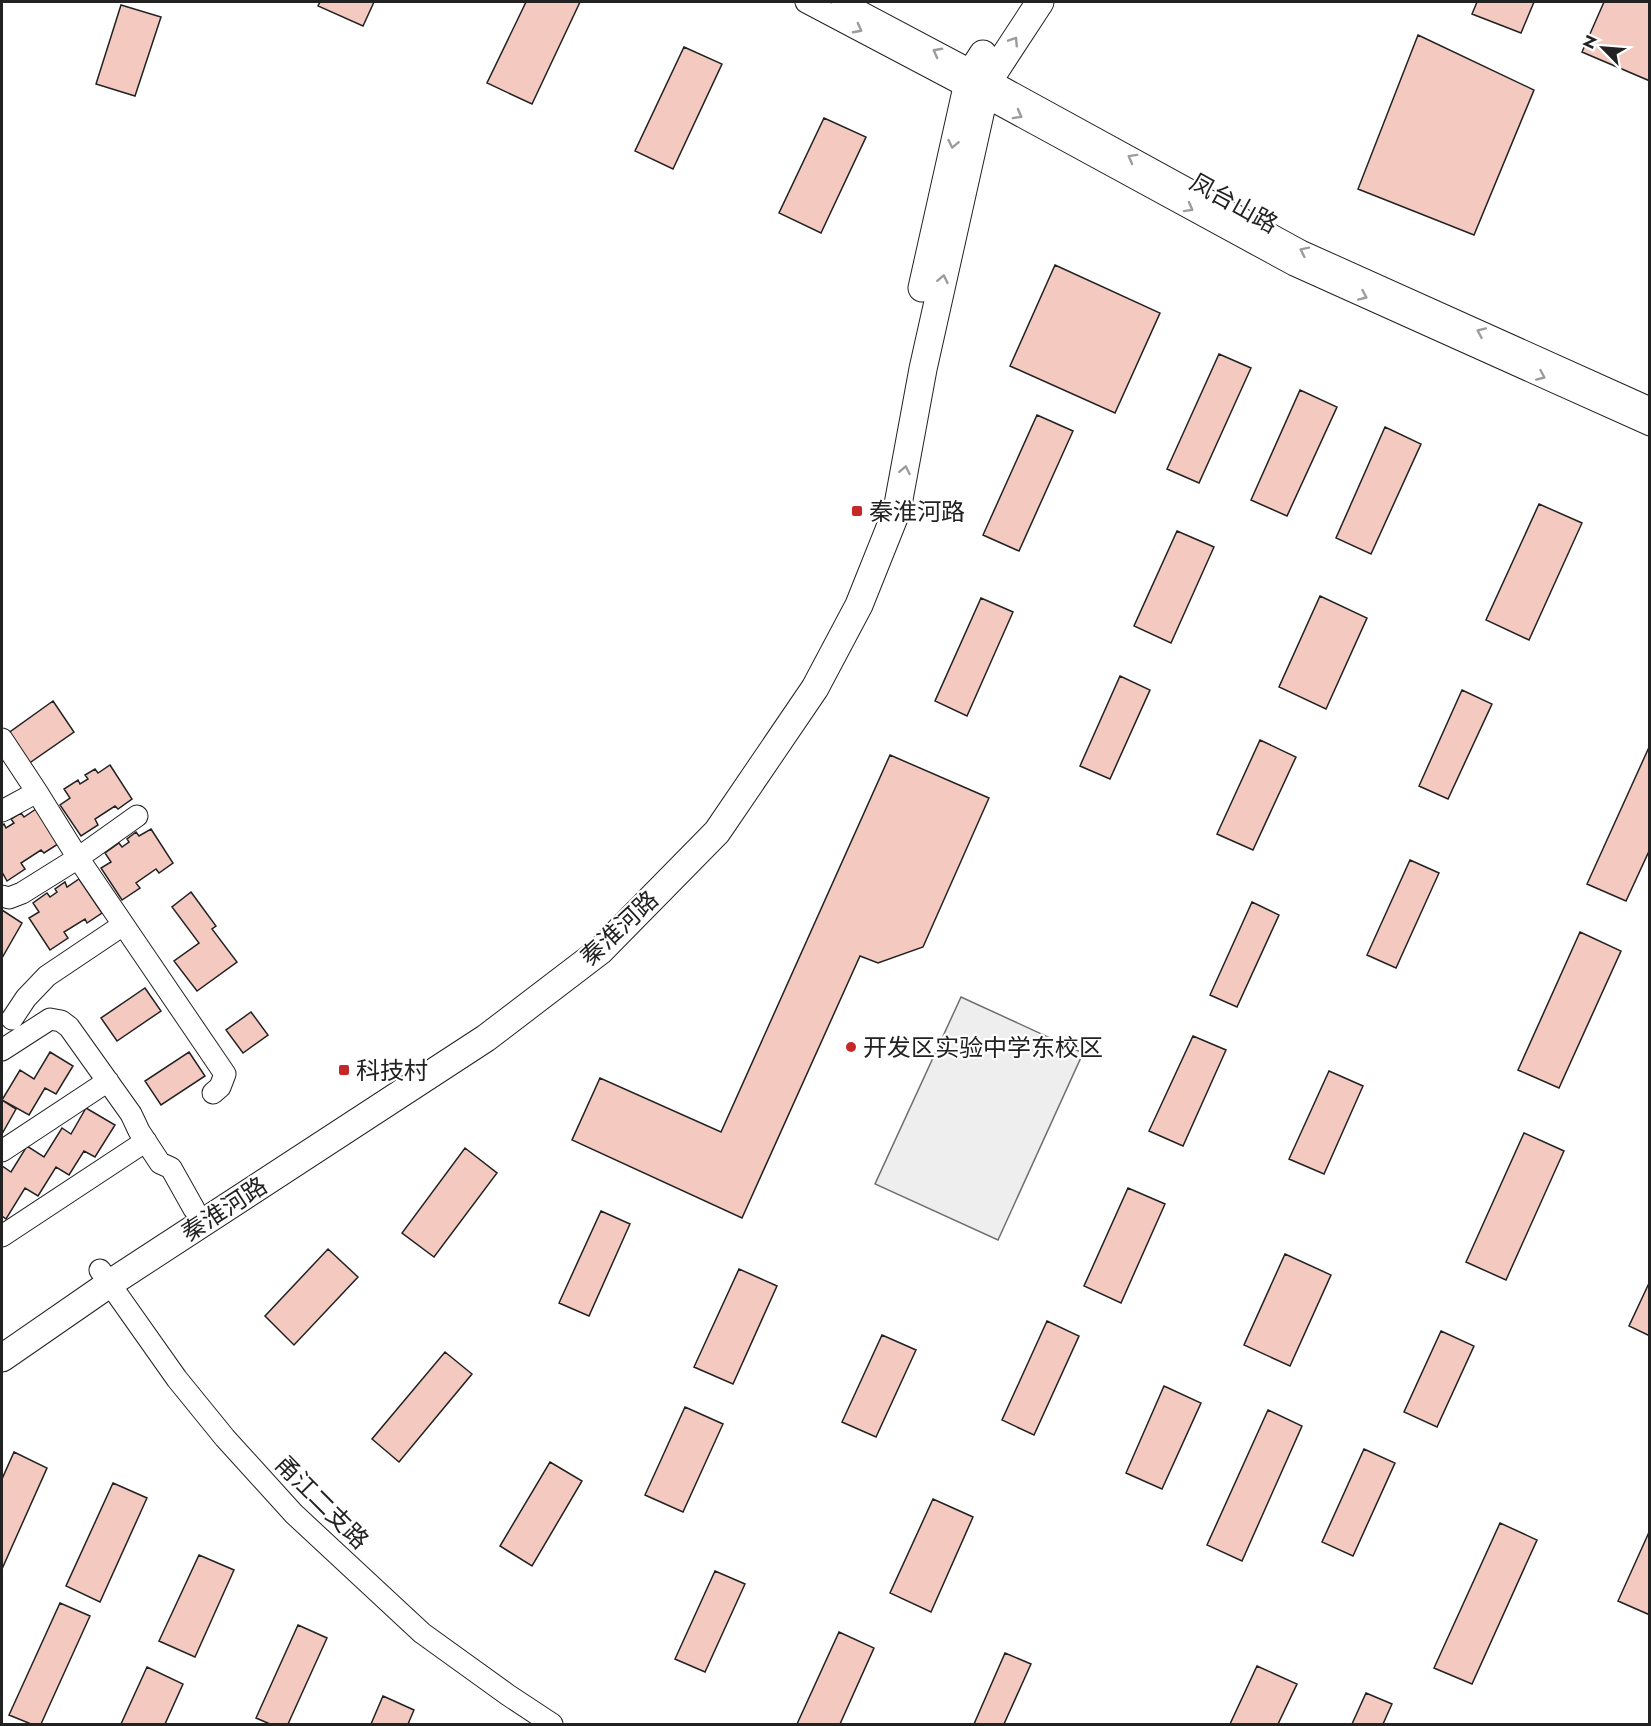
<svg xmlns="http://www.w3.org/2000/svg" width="1651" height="1726" font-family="Jost,'Noto Sans SC',sans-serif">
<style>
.green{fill:#eee;stroke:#6f6f6f;stroke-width:1.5}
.building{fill:#f3c9c0;stroke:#222;stroke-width:1.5}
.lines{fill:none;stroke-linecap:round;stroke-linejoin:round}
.minor-casing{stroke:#222;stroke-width:23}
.major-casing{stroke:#222;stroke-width:29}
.minor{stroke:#fff;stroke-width:21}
.major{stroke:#fff;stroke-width:27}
.oneway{stroke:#9c9c9c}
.poi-dot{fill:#c62828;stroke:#fff;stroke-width:2}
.labels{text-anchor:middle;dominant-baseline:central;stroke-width:4.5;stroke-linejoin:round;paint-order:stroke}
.street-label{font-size:24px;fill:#222;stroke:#fff}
.poi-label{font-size:24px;fill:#222;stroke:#fff;text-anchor:start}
</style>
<rect width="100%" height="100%" fill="#fff"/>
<path class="green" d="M 961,997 L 1083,1053 L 998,1240 L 875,1184 Z"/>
<path class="building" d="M 320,2 L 374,2 L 363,26 L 318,6 Z
M 526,2 L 580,2 L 532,104 L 487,83 Z
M 1477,2 L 1534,2 L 1521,33 L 1472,14 Z
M 1604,2 L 1650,2 L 1650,81 L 1582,52 Z
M 121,5 L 161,17 L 135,96 L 96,84 Z
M 1418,35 L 1534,90 L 1474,235 L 1358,189 Z
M 684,47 L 722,64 L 673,169 L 635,151 Z
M 824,118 L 866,137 L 821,233 L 779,213 Z
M 1055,265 L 1160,313 L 1115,413 L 1010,366 Z
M 1219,354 L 1251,368 L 1199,483 L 1167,469 Z
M 1300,390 L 1337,407 L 1287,516 L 1251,500 Z
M 1037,415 L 1073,431 L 1019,551 L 983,535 Z
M 1385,427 L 1421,444 L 1371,554 L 1336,538 Z
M 1539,504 L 1582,523 L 1529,640 L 1486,620 Z
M 1177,531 L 1214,547 L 1171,643 L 1134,626 Z
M 1320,596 L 1367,618 L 1326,709 L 1279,687 Z
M 981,598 L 1013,612 L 967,716 L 935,701 Z
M 1120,676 L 1150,690 L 1110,779 L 1080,766 Z
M 1462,690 L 1492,704 L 1448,799 L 1419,786 Z
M 53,701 L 74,732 L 28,764 L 7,734 Z
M 1260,740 L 1296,757 L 1253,850 L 1217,834 Z
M 1650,745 L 1650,849 L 1626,901 L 1587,884 Z
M 890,755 L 989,798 L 923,947 L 878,963 L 860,956 L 742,1218 L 572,1140 L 600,1078 L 721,1132 Z
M 110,765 L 132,799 L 118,809 L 115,806 L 95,819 L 98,825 L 81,836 L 60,805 L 70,798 L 64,789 L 78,780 L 80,784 L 88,779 L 85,775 L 95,769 L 98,773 Z
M 36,809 L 58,844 L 44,853 L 41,850 L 21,863 L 25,869 L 7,881 L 2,872 L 2,826 L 4,824 L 6,828 L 14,823 L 11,819 L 21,813 L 24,817 Z
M 151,829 L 173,863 L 159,873 L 156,869 L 136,883 L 140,888 L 122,900 L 101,868 L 111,862 L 105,853 L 119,843 L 122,847 L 129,842 L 127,839 L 136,832 L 139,836 Z
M 1410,860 L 1439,873 L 1396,968 L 1367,955 Z
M 79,879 L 102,913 L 87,923 L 85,919 L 64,932 L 68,938 L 50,950 L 29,918 L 39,912 L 33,903 L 47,893 L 50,897 L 57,892 L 55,889 L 65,882 L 67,887 Z
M 191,892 L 216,926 L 212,929 L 237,962 L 197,991 L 174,961 L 199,943 L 172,907 Z
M 1252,902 L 1279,915 L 1237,1007 L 1210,995 Z
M 2,910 L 22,923 L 2,958 Z
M 1580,932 L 1621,951 L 1559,1088 L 1518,1070 Z
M 145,988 L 161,1011 L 117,1041 L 101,1018 Z
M 251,1012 L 268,1035 L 243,1053 L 226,1030 Z
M 1193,1036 L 1226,1050 L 1183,1146 L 1149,1131 Z
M 50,1052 L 73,1066 L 56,1094 L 45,1088 L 29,1115 L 2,1100 L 20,1070 L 34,1079 Z
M 189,1052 L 205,1076 L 161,1105 L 145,1081 Z
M 1329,1071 L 1363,1086 L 1324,1174 L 1289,1159 Z
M 2,1100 L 16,1109 L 2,1134 Z
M 86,1108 L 115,1125 L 95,1157 L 84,1151 L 69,1175 L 56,1167 L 38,1196 L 25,1188 L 6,1219 L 2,1216 L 2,1166 L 11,1172 L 27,1146 L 44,1157 L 62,1128 L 71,1134 Z
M 1524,1133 L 1564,1151 L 1506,1280 L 1466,1262 Z
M 465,1148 L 497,1173 L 434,1257 L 402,1233 Z
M 1128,1188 L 1165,1204 L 1121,1303 L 1084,1286 Z
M 601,1211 L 630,1224 L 589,1316 L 559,1303 Z
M 328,1249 L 358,1277 L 294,1345 L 265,1316 Z
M 1285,1254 L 1331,1275 L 1290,1366 L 1244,1345 Z
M 739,1269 L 777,1286 L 733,1384 L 694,1367 Z
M 1650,1281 L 1650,1336 L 1629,1326 Z
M 1047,1321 L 1079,1336 L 1034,1435 L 1002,1420 Z
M 1441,1331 L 1474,1346 L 1437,1427 L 1404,1412 Z
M 882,1335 L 916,1350 L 876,1437 L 842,1422 Z
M 445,1352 L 472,1374 L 399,1462 L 372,1439 Z
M 1164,1386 L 1201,1403 L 1162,1489 L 1126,1473 Z
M 685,1407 L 723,1424 L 683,1512 L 645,1495 Z
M 1268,1410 L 1302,1426 L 1242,1561 L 1207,1545 Z
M 1364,1449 L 1395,1463 L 1353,1556 L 1322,1542 Z
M 14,1452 L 47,1468 L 2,1569 L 2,1479 Z
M 550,1462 L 582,1481 L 532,1566 L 500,1546 Z
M 113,1483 L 147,1498 L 100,1602 L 66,1586 Z
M 933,1499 L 973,1517 L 931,1612 L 890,1593 Z
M 1500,1523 L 1537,1540 L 1472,1684 L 1434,1668 Z
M 1650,1530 L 1650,1615 L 1618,1601 Z
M 199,1555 L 234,1570 L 195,1657 L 159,1641 Z
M 715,1571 L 745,1584 L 705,1672 L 675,1659 Z
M 60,1603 L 90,1616 L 41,1724 L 31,1724 L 9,1715 Z
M 298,1625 L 327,1638 L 288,1724 L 270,1724 L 256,1718 Z
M 839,1632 L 874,1648 L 840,1724 L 797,1724 Z
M 1005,1653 L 1031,1664 L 1004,1724 L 974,1724 Z
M 1257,1666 L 1297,1684 L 1278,1724 L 1230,1724 Z
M 147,1667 L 183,1684 L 165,1724 L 121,1724 Z
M 1366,1693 L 1392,1704 L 1383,1724 L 1352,1724 Z
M 383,1696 L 414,1710 L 408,1724 L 371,1724 Z"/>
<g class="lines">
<defs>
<path id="minor" d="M 806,2 L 984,96 L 1294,265 L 1650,425
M 842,2 L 989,80 L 1301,251 L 1650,408
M 2,739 L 37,792
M 2,811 L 37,792 L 78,858 L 225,1074 L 220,1087 L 213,1093
M 2,896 L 9,898 L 22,893 L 78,858 L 137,816
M 12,1019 L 26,998 L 47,976 L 123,925
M 2,1050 L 50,1019 L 61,1021 L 69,1027 L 131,1114 L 139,1131 L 160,1163 L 171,1168 L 194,1209
M 2,1151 L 108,1081
M 2,1236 L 146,1141
M 100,1270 L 177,1379 L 225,1438 L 294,1514 L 422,1633 L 508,1695 L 552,1724"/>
<path id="major" d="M 922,288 L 967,87 L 972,71 L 983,54
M 2,1358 L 109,1284 L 486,1038 L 600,951 L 717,832 L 815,688 L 859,605 L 897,510 L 923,369 L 984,96 L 989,80 L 1040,2"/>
</defs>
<use href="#minor" class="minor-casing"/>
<use href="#major" class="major-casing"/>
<use href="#minor" class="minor"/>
<use href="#major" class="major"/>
</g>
<defs><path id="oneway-chevron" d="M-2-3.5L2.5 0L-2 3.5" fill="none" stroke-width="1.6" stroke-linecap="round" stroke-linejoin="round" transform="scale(1.5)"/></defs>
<g class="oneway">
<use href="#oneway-chevron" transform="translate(858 29) rotate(28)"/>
<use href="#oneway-chevron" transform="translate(1014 41) rotate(-57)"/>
<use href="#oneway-chevron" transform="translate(937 52) rotate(-152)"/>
<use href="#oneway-chevron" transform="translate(1018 115) rotate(29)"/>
<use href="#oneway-chevron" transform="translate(953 144) rotate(102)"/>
<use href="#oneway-chevron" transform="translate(1132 158) rotate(-151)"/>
<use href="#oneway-chevron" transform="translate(1189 208) rotate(29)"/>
<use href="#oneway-chevron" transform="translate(1304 251) rotate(-154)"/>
<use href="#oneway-chevron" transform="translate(943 279) rotate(-78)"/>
<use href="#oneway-chevron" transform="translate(1363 296) rotate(24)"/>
<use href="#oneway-chevron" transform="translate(1481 332) rotate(-156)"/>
<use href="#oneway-chevron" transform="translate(1541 376) rotate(24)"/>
<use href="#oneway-chevron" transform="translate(905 470) rotate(-79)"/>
</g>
<g class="poi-dot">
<rect x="851" y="505" width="12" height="12" rx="3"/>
<circle cx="851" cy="1047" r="6"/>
<rect x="338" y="1064" width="12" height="12" rx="3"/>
</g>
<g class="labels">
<g class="street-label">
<text transform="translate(1234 203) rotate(29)">凤台山路</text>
<text transform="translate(619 928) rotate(-43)">秦淮河路</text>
<text transform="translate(224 1209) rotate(-33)">秦淮河路</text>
<text transform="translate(322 1502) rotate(45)">甬江二支路</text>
</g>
<g class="poi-label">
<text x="869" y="511">秦淮河路</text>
<text x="863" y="1047">开发区实验中学东校区</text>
<text x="356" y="1070">科技村</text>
</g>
</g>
<rect width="1651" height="1726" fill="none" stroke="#222222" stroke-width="6"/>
<g transform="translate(1603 48) rotate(295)" stroke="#ffffff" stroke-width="4.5" paint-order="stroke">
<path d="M0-4.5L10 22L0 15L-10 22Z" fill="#222222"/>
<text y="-9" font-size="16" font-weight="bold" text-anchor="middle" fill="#222222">N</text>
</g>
</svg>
